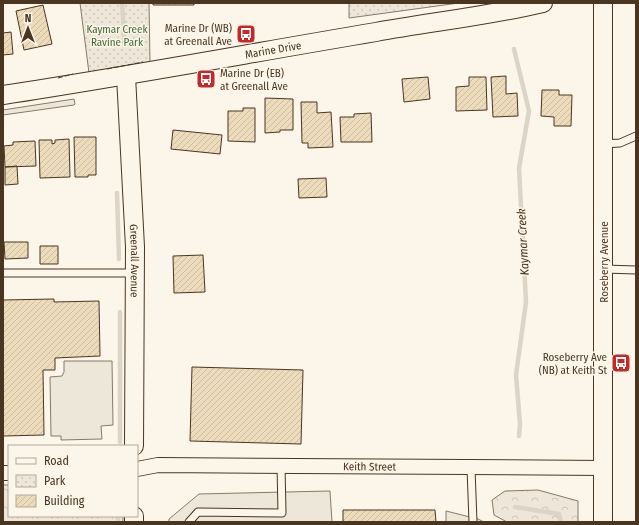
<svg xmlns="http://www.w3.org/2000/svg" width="639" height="525" font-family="'Fira Sans Condensed',sans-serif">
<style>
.forest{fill:url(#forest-crowns);stroke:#887966}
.park{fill:url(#park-dots);stroke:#887966}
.parking{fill:#ede7d9;stroke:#887966}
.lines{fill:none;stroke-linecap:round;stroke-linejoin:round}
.stream{stroke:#dcd4c6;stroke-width:4.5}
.building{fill:url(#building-hatch);stroke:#4a3520}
.service-casing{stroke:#4a3520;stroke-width:9}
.minor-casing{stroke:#4a3520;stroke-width:16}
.tertiary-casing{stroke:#4a3520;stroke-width:20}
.service{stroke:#fbf6e9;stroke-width:7}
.minor{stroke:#fbf6e9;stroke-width:14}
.tertiary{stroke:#fbf6e9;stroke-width:18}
.fence{stroke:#4a3520;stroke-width:1;stroke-dasharray:5 2;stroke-linecap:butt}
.labels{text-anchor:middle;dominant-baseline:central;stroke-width:3;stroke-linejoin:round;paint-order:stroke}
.poi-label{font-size:11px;fill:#4a3520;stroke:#fbf6e9;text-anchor:end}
.park-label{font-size:11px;fill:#436837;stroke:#fbf6e9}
.street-label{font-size:11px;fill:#4a3520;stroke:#fbf6e9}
.water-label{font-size:12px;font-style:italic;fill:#4a3520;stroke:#fbf6e9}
</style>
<defs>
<pattern id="forest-crowns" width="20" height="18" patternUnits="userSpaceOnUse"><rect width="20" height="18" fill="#ede6d9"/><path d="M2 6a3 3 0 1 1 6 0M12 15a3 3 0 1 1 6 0" fill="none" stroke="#cdc6ba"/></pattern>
<pattern id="park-dots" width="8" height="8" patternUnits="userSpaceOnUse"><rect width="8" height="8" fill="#ede6d9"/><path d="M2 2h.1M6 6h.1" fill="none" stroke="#cdc6ba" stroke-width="1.8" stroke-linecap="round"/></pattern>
<pattern id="building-hatch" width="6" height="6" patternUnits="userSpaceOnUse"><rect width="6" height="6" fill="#ecdcbc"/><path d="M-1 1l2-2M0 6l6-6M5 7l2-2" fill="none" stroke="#ccbda1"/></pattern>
</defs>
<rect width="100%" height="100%" fill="#fbf6e9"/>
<path class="forest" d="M 3,485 L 9,485 L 9,516 L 123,516 L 123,522 L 3,522 Z
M 538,490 L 578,501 L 578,522 L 507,522 L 494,515 L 492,500 L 505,491 Z"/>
<path class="park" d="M 80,3 L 149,3 L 150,62 L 89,73 Z
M 349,3 L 459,3 L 349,18 Z"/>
<path class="parking" d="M 74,99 L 75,104 L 74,105 L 3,115 L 3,110 Z
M 64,361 L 112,361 L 113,425 L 101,426 L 102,439 L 61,440 L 61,436 L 51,436 L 50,377 L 62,376 L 64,372 Z
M 330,491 L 332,522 L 169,522 L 169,519 L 199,494 Z
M 446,511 L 478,519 L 484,522 L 446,522 Z"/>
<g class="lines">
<path class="stream" d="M 122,3 L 125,45
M 514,49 L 529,111 L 519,168 L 526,302 L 516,375 L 520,424 L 519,436
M 117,193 L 119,259
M 120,442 L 120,312
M 515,507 L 559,514 L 561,522
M 118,516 L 118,522"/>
</g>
<path class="building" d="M 153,3 L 194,3 L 194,5 L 153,5 Z
M 43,5 L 52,44 L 24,50 L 16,11 Z
M 11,32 L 13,54 L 3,55 L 3,33 Z
M 506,76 L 506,94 L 517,93 L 518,116 L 493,117 L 491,77 Z
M 428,77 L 430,99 L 404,102 L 402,79 Z
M 469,77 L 486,77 L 487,110 L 456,111 L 456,87 L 469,86 Z
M 542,90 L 559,90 L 559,95 L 572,95 L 571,126 L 554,126 L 554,117 L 541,116 Z
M 265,98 L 293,99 L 293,130 L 280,130 L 280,132 L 265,133 Z
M 301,102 L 317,102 L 317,113 L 331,112 L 333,147 L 308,148 L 308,143 L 302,143 Z
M 243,108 L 255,108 L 255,142 L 228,141 L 228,111 L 243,111 Z
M 371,113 L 372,142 L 341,142 L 340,117 L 354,117 L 354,114 Z
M 173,130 L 222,135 L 220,154 L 171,149 Z
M 74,137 L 96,137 L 96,175 L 88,175 L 88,177 L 75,177 Z
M 69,139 L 70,177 L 40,178 L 39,140 L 52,140 L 52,144 L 55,143 L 55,140 Z
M 35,141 L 36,166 L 5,167 L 4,146 L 13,145 L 13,142 Z
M 17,166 L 18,184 L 5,185 L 5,167 Z
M 326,178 L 327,197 L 299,198 L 298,179 Z
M 4,242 L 28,242 L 28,258 L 5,259 Z
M 40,246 L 58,246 L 58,264 L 40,264 Z
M 203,255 L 205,292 L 174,293 L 173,256 Z
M 54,299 L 54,302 L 99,301 L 100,356 L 55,358 L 55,370 L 43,370 L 44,435 L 3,436 L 3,300 Z
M 192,367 L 303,370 L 301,444 L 190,441 Z
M 343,510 L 435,510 L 436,522 L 343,522 Z"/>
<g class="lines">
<defs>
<path id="service" d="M 603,144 L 620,143 L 636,136
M 604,269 L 636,270
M 3,273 L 135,273
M 471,468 L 473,522
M 189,522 L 198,512 L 282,513 L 281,465"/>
<g id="minor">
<path id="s1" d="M 137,469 L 158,465 L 603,468"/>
<path d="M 3,473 L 9,473"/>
</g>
<g id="tertiary">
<path id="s2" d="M 126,76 L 135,247 L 134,446"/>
<path id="s3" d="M 3,95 C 128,76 251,53 376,32 C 431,22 488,16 543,3"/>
<path d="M 134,516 L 134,522"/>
<path d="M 603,522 L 603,3"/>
</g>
</defs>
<use href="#service" class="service-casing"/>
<use href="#minor" class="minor-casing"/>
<use href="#tertiary" class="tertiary-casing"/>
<use href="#service" class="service"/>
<use href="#minor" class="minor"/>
<use href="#tertiary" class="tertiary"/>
<path class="fence" d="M 107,69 L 143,62
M 58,78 L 73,74"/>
</g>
<defs>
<symbol id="bus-square" viewBox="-11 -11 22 22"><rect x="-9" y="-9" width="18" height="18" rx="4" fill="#c62828" stroke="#fbf6e9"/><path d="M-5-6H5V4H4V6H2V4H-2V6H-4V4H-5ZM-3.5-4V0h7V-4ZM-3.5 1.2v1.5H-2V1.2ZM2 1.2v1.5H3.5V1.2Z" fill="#fff"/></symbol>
</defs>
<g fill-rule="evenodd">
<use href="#bus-square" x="235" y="23" width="22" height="22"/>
<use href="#bus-square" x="195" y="68" width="22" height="22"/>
<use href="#bus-square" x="610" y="352" width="22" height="22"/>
</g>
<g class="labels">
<g class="poi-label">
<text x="232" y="28">Marine Dr (WB)<tspan x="232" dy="13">at Greenall Ave</tspan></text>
<text x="220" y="73" text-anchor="start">Marine Dr (EB)<tspan x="220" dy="13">at Greenall Ave</tspan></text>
<text x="607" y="357">Roseberry Ave<tspan x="607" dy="13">(NB) at Keith St</tspan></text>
</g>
<g class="park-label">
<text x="117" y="29">Kaymar Creek<tspan x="117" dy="13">Ravine Park</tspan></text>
</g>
<g class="street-label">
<text stroke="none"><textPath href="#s3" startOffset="274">Marine Drive</textPath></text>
<text stroke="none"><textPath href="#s2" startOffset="185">Greenall Avenue</textPath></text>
<text transform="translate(604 262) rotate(-90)">Roseberry Avenue</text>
<text stroke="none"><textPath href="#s1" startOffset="233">Keith Street</textPath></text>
</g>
<g class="water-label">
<text transform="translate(523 242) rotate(-93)">Kaymar Creek</text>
</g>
</g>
<rect width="639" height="525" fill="none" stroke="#4a3520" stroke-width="8"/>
<rect x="8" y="445" width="130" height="72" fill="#fbf6e9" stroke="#b4a999"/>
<rect x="16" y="458" width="20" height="6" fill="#fbf6e9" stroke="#b4a999"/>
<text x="44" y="465" font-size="12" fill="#4a3520">Road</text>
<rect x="16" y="475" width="20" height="12" fill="url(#park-dots)" stroke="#b4a999"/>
<text x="44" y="485" font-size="12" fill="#4a3520">Park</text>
<rect x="16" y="495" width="20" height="12" fill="url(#building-hatch)" stroke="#b4a999"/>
<text x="44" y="505" font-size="12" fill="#4a3520">Building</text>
<g transform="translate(28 28)" stroke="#fbf6e9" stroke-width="3" paint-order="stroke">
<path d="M0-3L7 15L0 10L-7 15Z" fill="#4a3520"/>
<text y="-6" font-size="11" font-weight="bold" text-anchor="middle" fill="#4a3520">N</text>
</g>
</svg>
